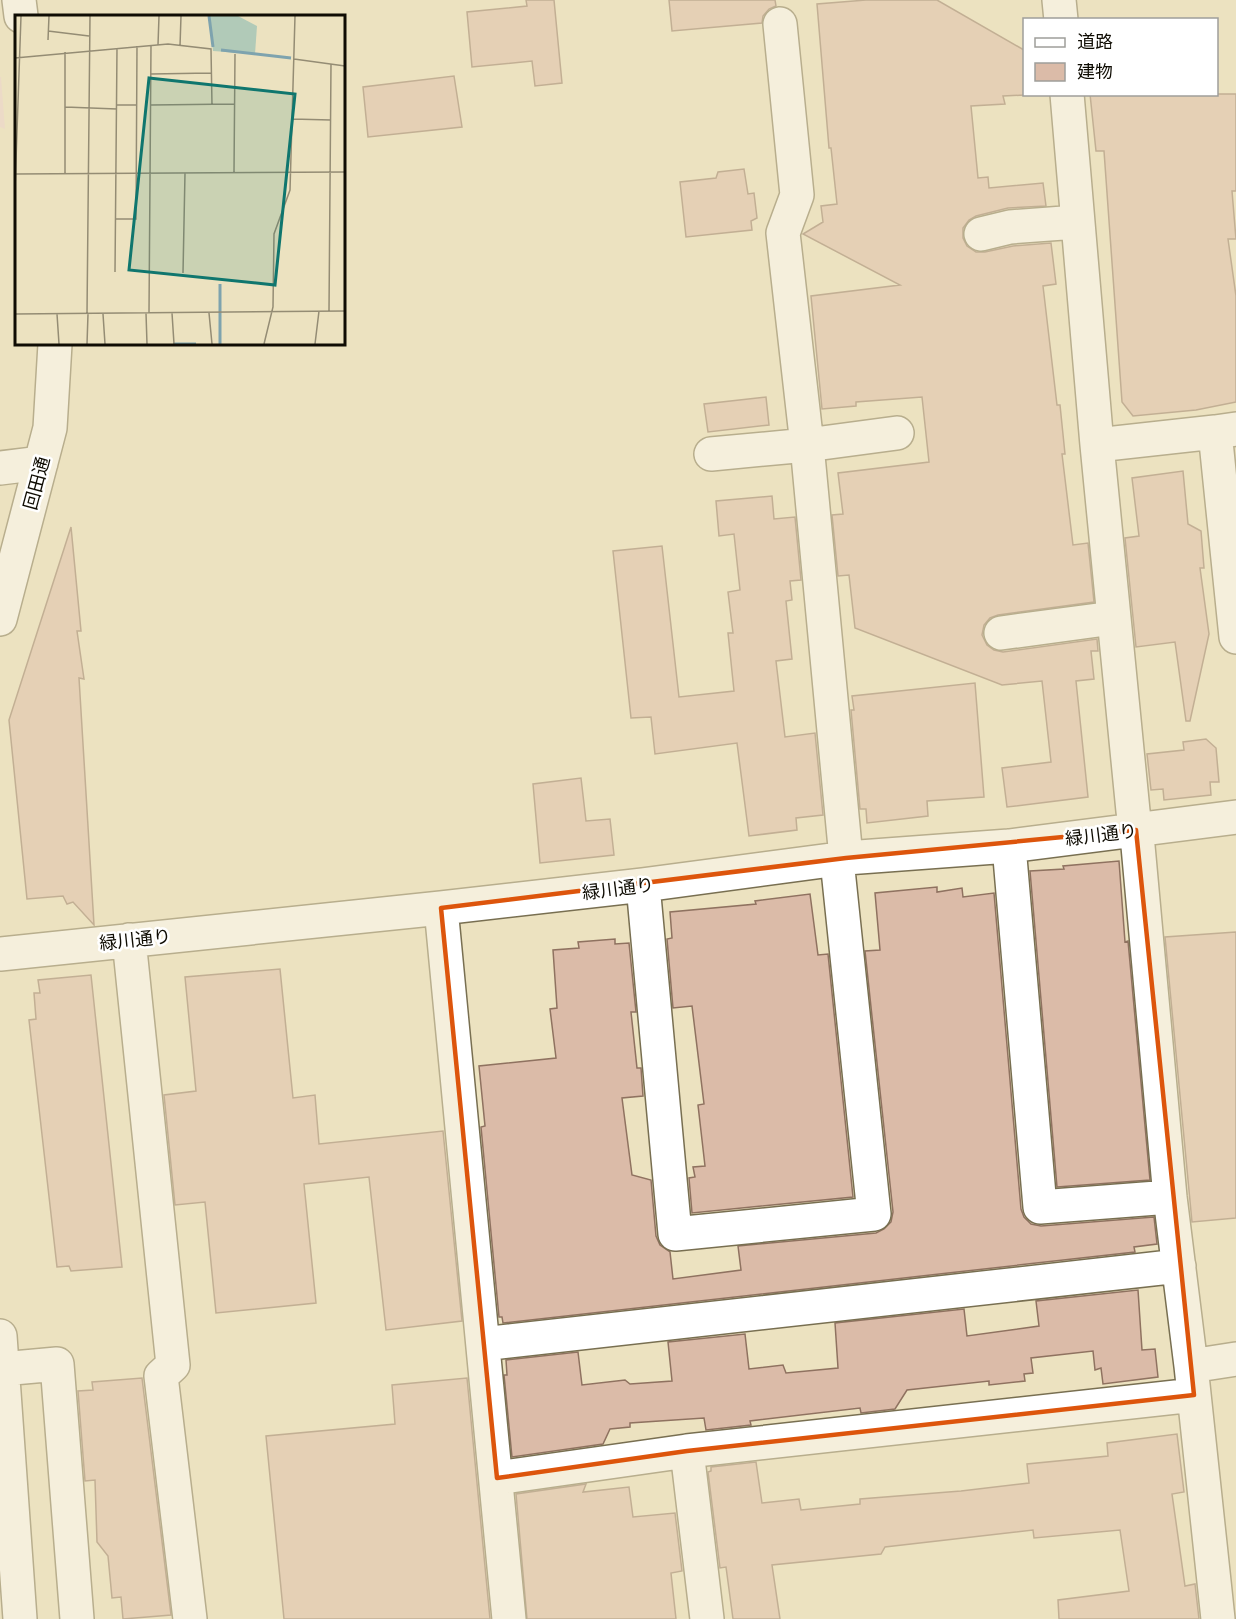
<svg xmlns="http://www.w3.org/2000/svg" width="1236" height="1619" font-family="Manrope,'Noto Sans JP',sans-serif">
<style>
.commercial{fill:#ebd1d0}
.building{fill:#dbbba8;stroke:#8f7260;stroke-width:1.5}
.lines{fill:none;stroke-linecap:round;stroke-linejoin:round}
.minor-casing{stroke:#786f51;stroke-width:36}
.minor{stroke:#fff;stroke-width:33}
.marked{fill:none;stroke:#dd550c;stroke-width:4.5;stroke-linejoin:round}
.labels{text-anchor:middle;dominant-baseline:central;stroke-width:5;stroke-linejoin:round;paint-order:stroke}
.street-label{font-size:18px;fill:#0f0c03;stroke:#fff}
.inset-river{fill:none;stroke:#7ea3ae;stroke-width:3}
.inset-road{fill:none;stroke:#948c74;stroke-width:1.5}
.view{fill:#0f766e;fill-opacity:0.15;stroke:#0f766e;stroke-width:3}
.inset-edge{fill:none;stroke:#0f0c03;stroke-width:3}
</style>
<rect width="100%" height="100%" fill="#ece2c0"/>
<path class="commercial" d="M 0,77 L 1,77 L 5,129 L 0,127 Z"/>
<path class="building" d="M 526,0 L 554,0 L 562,83 L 535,86 L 532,61 L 472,67 L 467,12 L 527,6 Z
M 669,0 L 775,0 L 776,6 L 769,9 L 763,16 L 762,23 L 672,31 Z
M 866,0 L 937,0 L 1024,50 L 1024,95 L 1003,96 L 1005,104 L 971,106 L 978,178 L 988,177 L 989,188 L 1043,183 L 1046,206 L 1008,208 L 976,216 L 969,220 L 963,228 L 963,238 L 967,246 L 976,252 L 985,252 L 1013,246 L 1051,243 L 1056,284 L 1043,286 L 1057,405 L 1060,405 L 1065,454 L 1062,454 L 1073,545 L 1088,543 L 1094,602 L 998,615 L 990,618 L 984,625 L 982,635 L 987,645 L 994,650 L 1003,652 L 1097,639 L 1098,651 L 1091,651 L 1094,679 L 1076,681 L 1088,797 L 1007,807 L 1002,768 L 1051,762 L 1042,681 L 1002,685 L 855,628 L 849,575 L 838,576 L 832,515 L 843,514 L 838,473 L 929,462 L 922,397 L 856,402 L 856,406 L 822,409 L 811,296 L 900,285 L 803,234 L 823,222 L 821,206 L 837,204 L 831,148 L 829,148 L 817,4 Z
M 454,76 L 462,127 L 368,137 L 363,87 Z
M 1090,94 L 1236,94 L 1236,191 L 1232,191 L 1236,239 L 1228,239 L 1236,296 L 1236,402 L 1196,410 L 1133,416 L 1122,402 L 1104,151 L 1096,151 Z
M 744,169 L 748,194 L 754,193 L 757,218 L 751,221 L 752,230 L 686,237 L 680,182 L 716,178 L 718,172 Z
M 766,397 L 769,425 L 708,432 L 704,404 Z
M 1183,471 L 1188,524 L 1201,531 L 1204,568 L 1200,568 L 1209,634 L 1190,721 L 1186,721 L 1175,642 L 1136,647 L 1125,538 L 1139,536 L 1132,478 Z
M 772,496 L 774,519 L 795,517 L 801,580 L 790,581 L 792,600 L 786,601 L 792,659 L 776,661 L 785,737 L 815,733 L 823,815 L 796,818 L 797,830 L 749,836 L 737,743 L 655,754 L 651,717 L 631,718 L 613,551 L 662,546 L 679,697 L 734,691 L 728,633 L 733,633 L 728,592 L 740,590 L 734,534 L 719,536 L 716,501 Z
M 71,527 L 81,631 L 77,631 L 84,679 L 79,678 L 94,925 L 73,902 L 67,904 L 63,896 L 27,899 L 9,720 Z
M 975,683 L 984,797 L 927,801 L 928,816 L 867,823 L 866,809 L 860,809 L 851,710 L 854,710 L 852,696 Z
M 1206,739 L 1216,748 L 1219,782 L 1210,782 L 1211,795 L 1164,800 L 1163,789 L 1151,790 L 1147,754 L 1184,750 L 1183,742 Z
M 581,778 L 586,821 L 610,819 L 614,855 L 540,863 L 533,784 Z
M 1119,861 L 1125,942 L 1128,941 L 1150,1180 L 1057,1187 L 1030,871 L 1064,869 L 1063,866 Z
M 937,887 L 937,892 L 962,888 L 963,897 L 994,893 L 1021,1209 L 1024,1217 L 1031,1224 L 1041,1226 L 1154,1217 L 1157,1244 L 1134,1247 L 1135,1252 L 503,1323 L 502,1317 L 499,1317 L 481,1127 L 485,1126 L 479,1066 L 556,1058 L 550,1009 L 557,1008 L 553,950 L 579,948 L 578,942 L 615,939 L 615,944 L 629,943 L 636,1012 L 631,1012 L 637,1068 L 641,1068 L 643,1096 L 622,1098 L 632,1175 L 651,1180 L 656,1236 L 660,1245 L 670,1252 L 673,1279 L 741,1270 L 738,1246 L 876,1233 L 884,1229 L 891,1222 L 893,1212 L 865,951 L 880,950 L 875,893 Z
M 810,894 L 818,955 L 828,954 L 853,1197 L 692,1213 L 689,1178 L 695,1177 L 693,1167 L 705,1166 L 698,1105 L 704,1104 L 692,1006 L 673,1008 L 667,939 L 672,938 L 670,912 L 756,904 L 755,901 Z
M 1236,932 L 1236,1218 L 1192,1222 L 1165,937 Z
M 280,969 L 293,1098 L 315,1095 L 319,1144 L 443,1131 L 462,1321 L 386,1330 L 369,1177 L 304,1184 L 316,1303 L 216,1313 L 205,1202 L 175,1205 L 164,1095 L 196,1091 L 185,977 Z
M 91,975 L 122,1267 L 71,1271 L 69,1266 L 57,1267 L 29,1020 L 36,1019 L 34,993 L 40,993 L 38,980 Z
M 1138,1290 L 1142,1350 L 1155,1349 L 1158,1377 L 1103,1384 L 1101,1368 L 1095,1370 L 1093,1351 L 1031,1358 L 1033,1373 L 1024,1374 L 1025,1381 L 989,1385 L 989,1381 L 907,1390 L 895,1409 L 861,1413 L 860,1408 L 750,1421 L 751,1425 L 706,1430 L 704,1418 L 630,1423 L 630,1427 L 610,1429 L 603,1444 L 512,1457 L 504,1375 L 507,1375 L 506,1360 L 578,1352 L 582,1385 L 625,1380 L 630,1384 L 672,1381 L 668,1342 L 745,1334 L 749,1369 L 783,1365 L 786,1373 L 838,1368 L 835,1323 L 964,1309 L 967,1336 L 1039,1326 L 1036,1301 Z
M 142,1378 L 171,1615 L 123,1619 L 121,1597 L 112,1598 L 108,1556 L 97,1542 L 95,1480 L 85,1481 L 78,1391 L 93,1390 L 92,1382 Z
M 467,1378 L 490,1619 L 284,1619 L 266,1436 L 395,1424 L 392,1385 Z
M 1177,1434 L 1184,1492 L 1172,1494 L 1185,1586 L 1195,1584 L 1199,1619 L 1059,1619 L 1058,1600 L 1129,1591 L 1120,1530 L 1034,1538 L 1033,1530 L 885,1547 L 881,1554 L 772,1565 L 780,1619 L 733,1619 L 726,1567 L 720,1568 L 708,1472 L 711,1471 L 711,1467 L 756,1462 L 762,1503 L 799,1499 L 801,1510 L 860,1504 L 860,1499 L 961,1491 L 1029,1483 L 1027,1464 L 1108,1456 L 1107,1443 Z
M 586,1484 L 583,1492 L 629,1487 L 633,1517 L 675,1513 L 682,1571 L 671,1573 L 676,1619 L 527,1619 L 516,1494 Z"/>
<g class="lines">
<defs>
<path id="minor" d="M 19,0 L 21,16
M 1059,0 L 1061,20
M 780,24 L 797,195 L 783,233 L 807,445 L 846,858
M 1067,94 L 1097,445 L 1133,811 L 1138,846 L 1170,1197 L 1191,1366 L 1218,1619
M 981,234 L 1010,227 L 1077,222
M 1236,429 L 1215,432 L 1236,637
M 1097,445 L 1215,432
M 711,454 L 807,445 L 897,433
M 0,468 L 41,463
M 0,619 L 50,428 L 55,344
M 1001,633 L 1113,618
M 1009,846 L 1040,1207 L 1170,1197
M 643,885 L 675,1234 L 874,1214 L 837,860
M 441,908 L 509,1619
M 129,940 L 173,1365 L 161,1376 L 190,1619
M 0,954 L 441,908 L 643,885 L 846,858 L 1009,846 L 1236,817
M 0,1336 L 20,1619
M 483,1344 L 1179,1266
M 1191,1366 L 1236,1359
M 2,1369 L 57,1364 L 77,1619
M 687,1451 L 707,1619
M 497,1478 L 687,1451 L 1194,1395"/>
</defs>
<use href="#minor" class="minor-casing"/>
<use href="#minor" class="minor"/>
</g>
<path d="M0 0H1236V1619H0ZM 1136,830 L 1194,1395 L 687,1451 L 497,1478 L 441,908 L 846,858 Z" fill="#ece2c0" fill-opacity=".55" fill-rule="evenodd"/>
<path class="marked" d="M 1136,830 L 1194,1395 L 687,1451 L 497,1478 L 441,908 L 846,858 Z"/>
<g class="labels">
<g class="street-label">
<text transform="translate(36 483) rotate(-75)">回田通</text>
<text transform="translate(1101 834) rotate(-7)">緑川通り</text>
<text transform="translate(618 888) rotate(-7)">緑川通り</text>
<text transform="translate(135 939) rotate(-6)">緑川通り</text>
</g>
</g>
<g transform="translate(15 15)">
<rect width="330" height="330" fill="#ece2c0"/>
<path d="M 195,1 L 223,1 L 242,11 L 240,39 L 198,36 Z" fill="#b1cab8"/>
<path class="inset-river" d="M 194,1 L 198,32M 206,35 L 276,43M 158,329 L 181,329M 205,329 L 205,269"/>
<path class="inset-road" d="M 33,16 L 74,21M 33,25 L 34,1M 143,30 L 144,1M 165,31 L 166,1M 0,43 L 153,29 L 196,34 L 197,90M 279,44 L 330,51M 136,59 L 196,58M 102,90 L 122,90M 136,90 L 219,89M 50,92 L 102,94M 277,104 L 316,105M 219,157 L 220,39M 50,158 L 50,37M 0,159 L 330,157M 0,174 L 6,1M 101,204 L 121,204 L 122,31M 100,257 L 102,33M 168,258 L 170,158M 314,296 L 316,49M 131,298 L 132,329M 134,298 L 136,30M 157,298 L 159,329M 194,298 L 197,329M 0,299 L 330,296M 42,299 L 44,329M 72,299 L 75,1M 88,299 L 90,329M 72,329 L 73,299M 249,329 L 258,292 L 259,219 L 275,175 L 280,1M 300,329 L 304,296"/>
<path class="view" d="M 134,63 L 280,79 L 260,270 L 114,255 Z"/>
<rect width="330" height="330" class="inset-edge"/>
</g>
<rect x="1023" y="18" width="195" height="78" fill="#ffffff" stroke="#9f9e9a" stroke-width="1.5"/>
<rect x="1035" y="38" width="30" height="9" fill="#ffffff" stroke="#9f9e9a" stroke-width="1.5"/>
<text x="1077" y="48" font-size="18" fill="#0f0c03">道路</text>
<rect x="1035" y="63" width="30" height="18" fill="#dbbba8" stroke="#9f9e9a" stroke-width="1.5"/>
<text x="1077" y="78" font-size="18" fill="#0f0c03">建物</text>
</svg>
